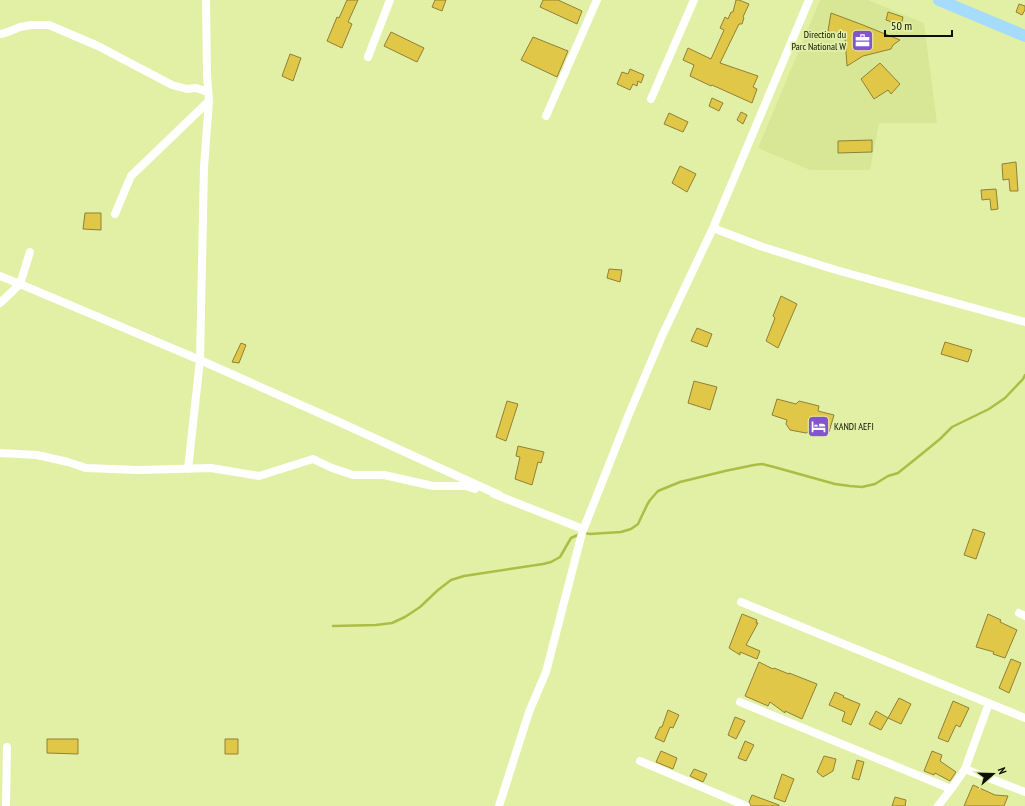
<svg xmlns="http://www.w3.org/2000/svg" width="1025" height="806" font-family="'PT Sans Narrow',sans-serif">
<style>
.built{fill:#d8e795}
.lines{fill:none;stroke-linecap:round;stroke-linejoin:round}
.stream{stroke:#abbd44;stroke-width:2.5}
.building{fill:#e1c747;stroke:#908036}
.minor{stroke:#fff;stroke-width:8}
.primary{stroke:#a5dbfc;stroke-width:12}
.labels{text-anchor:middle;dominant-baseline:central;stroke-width:3.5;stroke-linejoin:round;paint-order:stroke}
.poi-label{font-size:10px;fill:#0c1000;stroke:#e2f0a6;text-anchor:end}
</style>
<rect width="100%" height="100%" fill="#e2f0a6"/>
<path class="built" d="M 820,0 L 868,0 L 924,23 L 937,123 L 879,123 L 870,170 L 810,170 L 758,148 Z"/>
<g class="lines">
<path class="stream" d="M 585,533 L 590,534 L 621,532 L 631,529 L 638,524 L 647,505 L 650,500 L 658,491 L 680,482 L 725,471 L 754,465 L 762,464 L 774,467 L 835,484 L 850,486 L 862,487 L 875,484 L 888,476 L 898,473 L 918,457 L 940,439 L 952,427 L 989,409 L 1005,398 L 1023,379 L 1025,375
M 333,626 L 376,625 L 392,623 L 405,617 L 420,607 L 438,590 L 451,580 L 464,576 L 543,564 L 551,562 L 560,557 L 571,538 L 580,534"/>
</g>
<path class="building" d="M 347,0 L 358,0 L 348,22 L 352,24 L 342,48 L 327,41 L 337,17 L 339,18 Z
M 435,0 L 446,0 L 442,11 L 432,7 Z
M 543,0 L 558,0 L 582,11 L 577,24 L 540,7 Z
M 736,0 L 739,0 L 749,4 L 743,17 L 744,18 L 742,24 L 739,24 L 720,63 L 758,76 L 753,87 L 757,89 L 752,103 L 712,85 L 711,86 L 690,76 L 694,65 L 683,60 L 688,48 L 711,59 L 724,30 L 720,28 L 725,17 L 728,19 L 731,12 L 733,12 Z
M 1019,4 L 1025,6 L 1025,10 L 1022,15 L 1016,12 Z
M 888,12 L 903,17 L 901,25 L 886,20 Z
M 831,13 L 863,25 L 900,40 L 893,45 L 891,49 L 863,56 L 847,66 L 845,38 L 828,31 Z
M 391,32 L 424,48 L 417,62 L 384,46 Z
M 533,37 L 568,51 L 557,77 L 521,60 Z
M 290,54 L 301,58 L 293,81 L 282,76 Z
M 880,63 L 900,84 L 891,94 L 888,90 L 874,99 L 861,79 Z
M 630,69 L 644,75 L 641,83 L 638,81 L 637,86 L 633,84 L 630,90 L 617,84 L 622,72 L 628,74 Z
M 712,98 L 723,103 L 719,111 L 709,106 Z
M 741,112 L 747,115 L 743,124 L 737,120 Z
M 669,113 L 688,122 L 683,132 L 664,124 Z
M 872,140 L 872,152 L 838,153 L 838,141 Z
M 1016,162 L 1018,191 L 1010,191 L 1009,179 L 1003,180 L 1002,164 Z
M 680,166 L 696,174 L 687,192 L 672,183 Z
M 996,189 L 998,209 L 991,210 L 990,199 L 982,200 L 981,190 Z
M 85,213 L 101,213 L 101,230 L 83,229 Z
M 609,269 L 622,270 L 620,282 L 607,278 Z
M 781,296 L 797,304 L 778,348 L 766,341 L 775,318 L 773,316 Z
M 697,328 L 712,334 L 707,347 L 691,341 Z
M 945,342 L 972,350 L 968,362 L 941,354 Z
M 241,343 L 246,345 L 239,363 L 232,362 Z
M 694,381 L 717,387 L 710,410 L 688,403 Z
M 777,399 L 796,404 L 799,401 L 819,406 L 818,411 L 834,415 L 829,432 L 816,428 L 806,433 L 790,430 L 786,424 L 787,420 L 772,415 Z
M 507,401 L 518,404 L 506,441 L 496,437 Z
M 518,446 L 544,452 L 541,463 L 538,462 L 532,485 L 515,479 L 520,457 L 516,456 Z
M 973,529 L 985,533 L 976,559 L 964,555 Z
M 742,614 L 757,620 L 756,623 L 758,623 L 746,645 L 760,651 L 757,659 L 740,652 L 740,655 L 729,648 Z
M 988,614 L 1001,620 L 1000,622 L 1017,630 L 1005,658 L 993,654 L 994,652 L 976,647 Z
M 1011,659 L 1021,663 L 1009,693 L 999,688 Z
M 759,662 L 773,669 L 774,668 L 789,674 L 789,673 L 817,684 L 802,719 L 785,711 L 785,713 L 770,702 L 768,706 L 745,696 Z
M 835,692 L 844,696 L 843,697 L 860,704 L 851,725 L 842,721 L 845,712 L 829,705 Z
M 899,698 L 911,704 L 901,724 L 888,718 Z
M 953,701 L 969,708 L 960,727 L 956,725 L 948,742 L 938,738 Z
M 668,710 L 679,715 L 673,728 L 670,727 L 664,742 L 655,738 L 660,727 L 662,727 Z
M 876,711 L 888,718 L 881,730 L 869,724 Z
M 735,717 L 745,721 L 736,739 L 728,735 Z
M 47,739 L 78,739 L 78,754 L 47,753 Z
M 225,739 L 238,739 L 238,754 L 225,754 Z
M 745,741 L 754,745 L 746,761 L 738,758 Z
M 661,751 L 677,758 L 673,769 L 656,762 Z
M 932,751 L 942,755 L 940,761 L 956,772 L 950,781 L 935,773 L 934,775 L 924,771 Z
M 824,756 L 836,759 L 833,771 L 823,777 L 817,772 Z
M 857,760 L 864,762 L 859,780 L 852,778 Z
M 694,769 L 707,774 L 703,782 L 690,776 Z
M 782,774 L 794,779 L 785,802 L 774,798 Z
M 973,785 L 995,795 L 1008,796 L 1004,806 L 964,806 Z
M 752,795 L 779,805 L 779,806 L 751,806 L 749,802 Z
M 895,797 L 906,800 L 905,806 L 892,806 Z"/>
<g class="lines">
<path class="minor" d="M 206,0 L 207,75 L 209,101 L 204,167 L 200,360 L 337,421 L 499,495
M 0,34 L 8,32 L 20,27 L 32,25 L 49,25 L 98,46 L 172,85 L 187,89 L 196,88 L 208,92
M 368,57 L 390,0
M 651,99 L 694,0
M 546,116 L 597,0
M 115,214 L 131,176 L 209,101
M 713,228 L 760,246 L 836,270 L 1025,322
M 0,276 L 20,284 L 200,360 L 188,469
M 0,303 L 20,284 L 30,252
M 0,453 L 37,455 L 68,462 L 86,468 L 139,470 L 211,468 L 259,476 L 313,459 L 332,468 L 353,475 L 384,475 L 433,486 L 466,486 L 475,489
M 494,494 L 583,529
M 741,602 L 1025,718
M 1019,613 L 1025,616
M 740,702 L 951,789
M 640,761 L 746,806
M 965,769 L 1025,792
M 6,806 L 7,747
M 499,806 L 529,712 L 546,672 L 582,533 L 629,414 L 662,336 L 713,228 L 809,0
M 938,806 L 954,785 L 965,769 L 989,703"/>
<path class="primary" d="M 939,0 L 1025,36"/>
</g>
<defs>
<symbol id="office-square" viewBox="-11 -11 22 22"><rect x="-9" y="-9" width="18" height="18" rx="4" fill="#8255ce" stroke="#e2f0a6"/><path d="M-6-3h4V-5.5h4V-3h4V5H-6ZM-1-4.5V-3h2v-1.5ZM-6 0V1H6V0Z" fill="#fff"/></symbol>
<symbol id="hotel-square" viewBox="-11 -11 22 22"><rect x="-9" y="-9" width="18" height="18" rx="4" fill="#8255ce" stroke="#e2f0a6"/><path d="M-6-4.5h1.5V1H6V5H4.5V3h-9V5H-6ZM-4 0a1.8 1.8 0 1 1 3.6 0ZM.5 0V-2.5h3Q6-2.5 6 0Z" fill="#fff"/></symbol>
</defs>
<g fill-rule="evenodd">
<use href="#office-square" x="850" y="28" width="25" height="25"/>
<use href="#hotel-square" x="806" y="414" width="25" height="25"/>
</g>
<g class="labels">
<g class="poi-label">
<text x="846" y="34">Direction du<tspan x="846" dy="12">Parc National W</tspan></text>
<text x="834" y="426" text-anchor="start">KANDI AEFI</text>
</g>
</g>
<g transform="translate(993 774) rotate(70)" stroke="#e2f0a6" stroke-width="3" paint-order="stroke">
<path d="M0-3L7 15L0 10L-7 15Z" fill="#0c1000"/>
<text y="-6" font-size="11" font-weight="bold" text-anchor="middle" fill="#0c1000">N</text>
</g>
<path d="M885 30v6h67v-6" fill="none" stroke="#0c1000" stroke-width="2"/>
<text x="891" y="30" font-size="12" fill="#0c1000" stroke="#e2f0a6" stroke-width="3" paint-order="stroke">50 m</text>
</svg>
